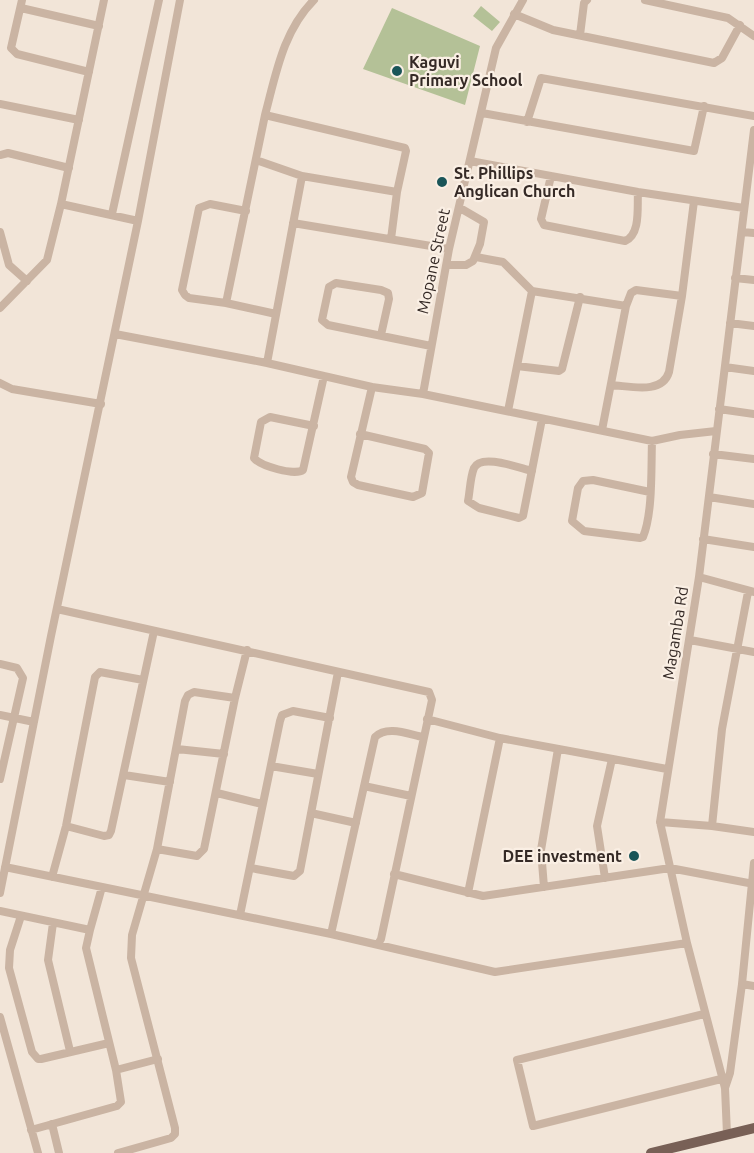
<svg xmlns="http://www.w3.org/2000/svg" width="754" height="1153" font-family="Ubuntu,sans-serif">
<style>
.pitch{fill:#b4c197}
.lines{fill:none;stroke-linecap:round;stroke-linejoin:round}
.minor{stroke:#cab4a3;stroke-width:8}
.major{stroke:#786056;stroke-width:10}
.poi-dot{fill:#1a5558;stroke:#faefe4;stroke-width:2}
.labels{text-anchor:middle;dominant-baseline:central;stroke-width:4.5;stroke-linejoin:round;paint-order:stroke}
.poi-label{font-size:16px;font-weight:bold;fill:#352a26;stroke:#faefe4;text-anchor:start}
.street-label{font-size:16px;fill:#352a26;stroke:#faefe4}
</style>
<rect width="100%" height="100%" fill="#f2e5d8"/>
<path class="pitch" d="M 481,6 L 500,22 L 492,31 L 473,16 Z
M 392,8 L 480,46 L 465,105 L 363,69 Z"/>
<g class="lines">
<path class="minor" d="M 22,0 L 11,48 L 17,54 L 89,72
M 645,0 L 728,18 L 754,36
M 21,8 L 99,26
M 514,14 L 553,30 L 714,63 L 722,58 L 740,25
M 580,35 L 584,3 L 587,0
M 0,104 L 79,120
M 482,113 L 694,151 L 704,106
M 265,115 C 276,74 283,31 314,0
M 527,122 L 541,78 L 754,116
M 0,155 L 8,153 L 69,168
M 256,160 L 302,176
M 470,161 L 638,192 L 744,208
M 551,176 L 541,219 L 544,225 L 625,241 C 641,234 637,207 638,192
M 61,204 L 138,221
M 246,211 L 210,204 L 199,208 L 182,290 L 185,295 L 189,298 L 226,303 L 276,314
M 112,214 L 159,0
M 293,223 L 449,249
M 0,232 L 9,265 L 27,281
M 742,232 L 754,233
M 476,257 L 503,262 L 532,291 L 626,306
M 447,265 L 466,265 L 473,261 L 480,244 L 484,222 L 460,208
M 735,278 L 754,280
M 226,303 L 265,115 L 405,148 L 406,151 L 397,192
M 0,308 L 47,260 L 61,204 L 104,0
M 730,323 L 754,326
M 115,334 L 267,363 L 372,387 L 423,394 L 652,441 L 680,435 L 716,431
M 381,335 L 389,299 L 388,293 L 381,290 L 336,283 L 329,287 L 322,320 L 328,325 L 431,346
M 267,363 L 302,176 L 397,192 L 391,239
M 517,366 L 559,371 L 562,369 L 580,297
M 725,367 L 754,371
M 0,383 L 12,389 L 101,404
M 611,385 C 630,386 662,395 669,372 L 682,296
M 423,394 L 449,249 L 496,48 L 523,0
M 719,409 L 754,414
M 508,411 L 532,291
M 314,426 L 270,417 L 261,422 L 254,458 C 260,466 295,476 303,470 L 324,376
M 602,430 L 626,306 L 631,293 L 636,290 L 682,296 L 694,201
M 360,434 L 425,449 L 429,453 L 422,493 L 413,497 L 358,485 L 353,482 L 351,477 L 372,387
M 713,454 L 754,459
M 532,471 C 519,468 481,453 474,468 C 470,478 470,491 468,501 L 479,508 L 519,518 L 523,516 L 542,419
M 650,492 L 593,480 L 583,481 L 578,488 L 572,521 L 584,531 L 640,538 L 643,537 C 653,513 651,468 652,441
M 709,497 L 754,504
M 703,539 L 754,547
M 699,577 L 754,592
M 57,609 L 429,692 L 432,700 L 381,939 L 378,944
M 690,640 L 754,652
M 0,664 L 17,668 L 23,678 L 0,779
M 0,715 L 34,722
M 427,719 L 500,738 L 667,769
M 177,749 L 224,754
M 271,766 L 318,774
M 124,775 L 170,782
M 364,786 L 411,796
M 217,793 L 262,804
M 311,813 L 356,823
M 660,822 L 712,826 L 754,832
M 66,826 L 104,836 L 109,835 L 111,831 L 154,631
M 712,826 L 722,729 L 748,592
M 157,849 L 197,856 L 204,849 L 235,698 L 247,650
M 5,867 L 331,934 L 495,972 L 687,943
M 251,868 L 294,876 L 300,871 L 338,672
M 394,874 L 483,896 L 670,868 L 754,884
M 52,877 L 66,826 L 95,677 L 100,672 L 143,680
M 605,878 L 597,826 L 612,759
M 544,887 L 541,850 L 558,749
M 0,893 L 51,636 L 138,221 L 180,0
M 468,893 L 500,738
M 0,911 L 90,930
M 240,915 L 280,721 L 282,715 L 293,711 L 330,718
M 21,916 L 10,950 L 9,968 L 32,1052 L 38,1059 L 41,1059 L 109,1043
M 53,923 L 48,960 L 70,1051
M 331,934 L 375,737 C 387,725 408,734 423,737
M 742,984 L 754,986
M 704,1014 L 517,1060 L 533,1126 L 721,1079
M 0,1017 L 38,1153
M 116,1070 L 158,1059
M 725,1088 L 730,1073 L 742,984 L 754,863
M 52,1124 L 59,1153
M 31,1130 L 117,1106 L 121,1102 L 116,1070 L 86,948 L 90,930 L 102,887
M 727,1134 L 725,1088 L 687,943 L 660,822 L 699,577 L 754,130
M 118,1153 L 171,1138 L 175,1134 L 175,1128 L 131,958 L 132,935 L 157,849 L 185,701 L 188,695 L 194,692 L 235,698"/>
<path class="major" d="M 651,1153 L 754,1128"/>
</g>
<g class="poi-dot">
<circle cx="397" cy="71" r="6"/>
<circle cx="442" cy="182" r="6"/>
<circle cx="634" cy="856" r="6"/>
</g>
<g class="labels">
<g class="poi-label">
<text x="409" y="62">Kaguvi<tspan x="409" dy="18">Primary School</tspan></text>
<text x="454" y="173">St. Phillips<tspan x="454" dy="18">Anglican Church</tspan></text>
<text x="622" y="856" text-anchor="end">DEE investment</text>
</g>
<g class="street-label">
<text transform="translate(433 261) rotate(-78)">Mopane Street</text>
<text transform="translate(675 633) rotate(-81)">Magamba Rd</text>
</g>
</g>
</svg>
